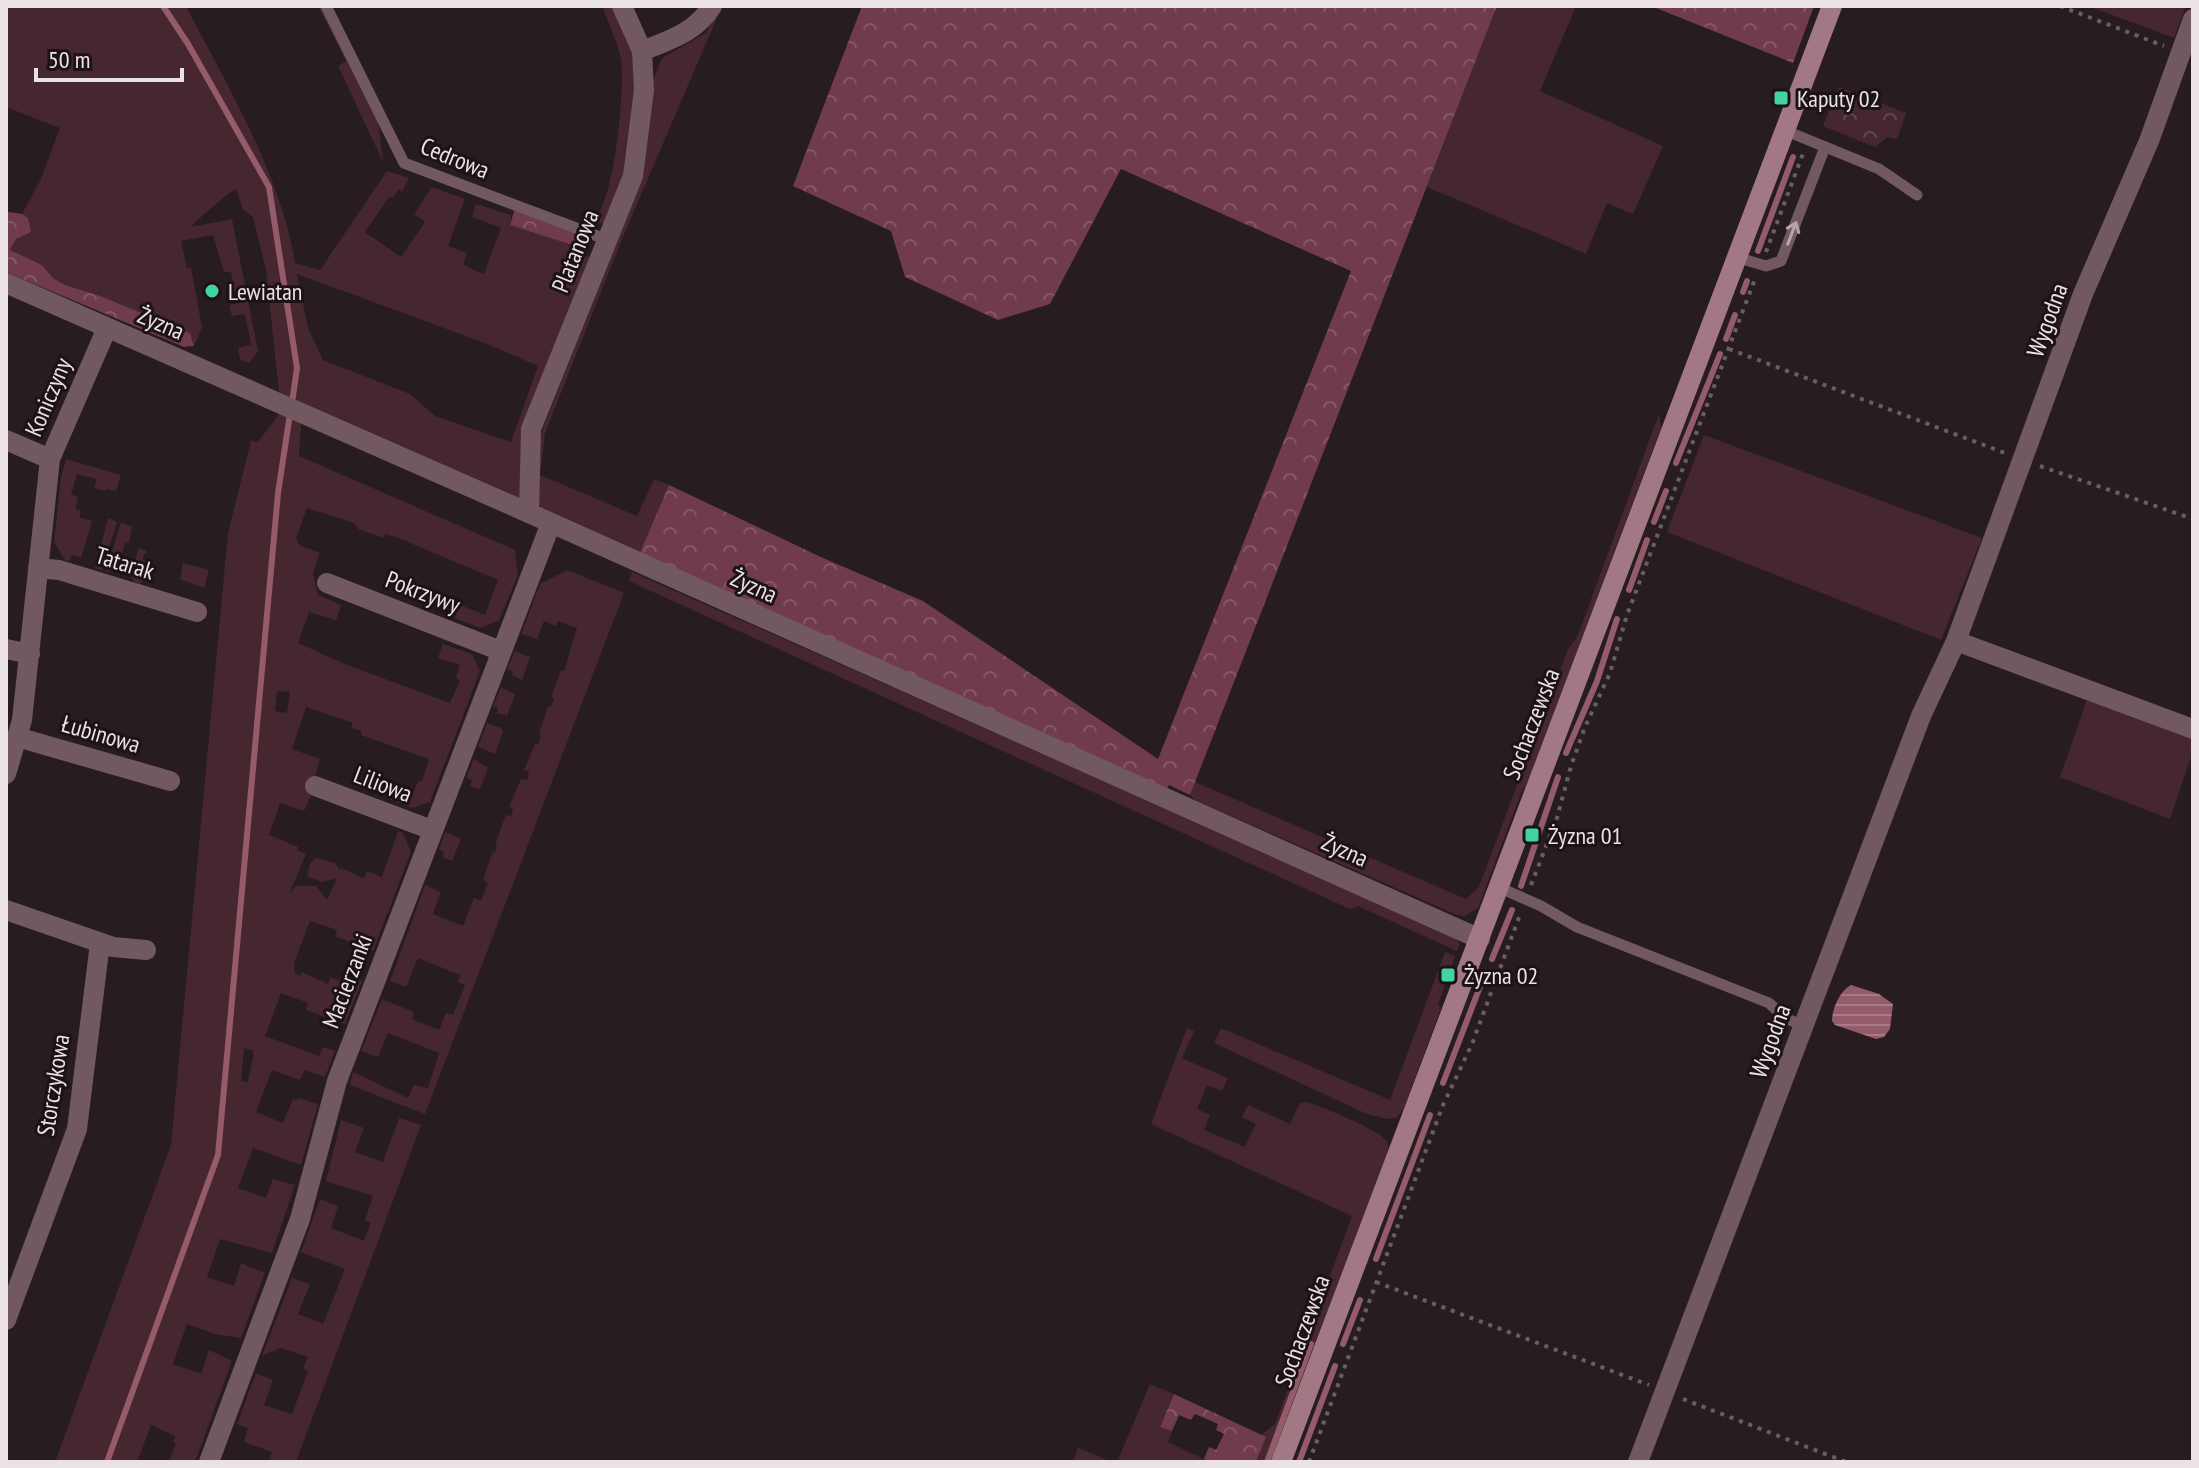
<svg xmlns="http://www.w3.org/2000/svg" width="2199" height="1468" font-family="'PT Sans Narrow',sans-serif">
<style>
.grass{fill:#462730;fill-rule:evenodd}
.forest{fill:url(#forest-crowns)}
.park{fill:url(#park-crowns)}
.water{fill:url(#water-rules)}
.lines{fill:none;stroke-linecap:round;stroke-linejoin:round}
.stream{stroke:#945b6a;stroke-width:6}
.path{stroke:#695f62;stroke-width:4;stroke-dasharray:4 6;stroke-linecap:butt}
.lane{stroke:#72585f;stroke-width:11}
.street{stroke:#72585f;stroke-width:20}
.secondary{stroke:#a17883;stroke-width:20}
.oneway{stroke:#b4a4a8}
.poi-dot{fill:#42d4a0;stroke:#1d1316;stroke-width:3}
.labels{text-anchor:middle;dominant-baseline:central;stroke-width:6;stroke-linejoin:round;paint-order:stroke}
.poi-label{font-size:24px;fill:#eae2e4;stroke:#1d1316;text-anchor:start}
.street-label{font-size:24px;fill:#eae2e4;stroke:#1d1316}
</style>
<defs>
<pattern id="forest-crowns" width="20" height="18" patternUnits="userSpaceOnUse" patternTransform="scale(2)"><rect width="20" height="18" fill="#703b4b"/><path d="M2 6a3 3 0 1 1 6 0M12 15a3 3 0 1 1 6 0" fill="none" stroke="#855765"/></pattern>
<pattern id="park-crowns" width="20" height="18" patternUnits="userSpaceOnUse" patternTransform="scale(2)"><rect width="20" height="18" fill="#462730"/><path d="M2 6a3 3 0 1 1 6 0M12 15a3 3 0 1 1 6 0" fill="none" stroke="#61464e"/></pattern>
<pattern id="water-rules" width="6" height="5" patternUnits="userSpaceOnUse" patternTransform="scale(2)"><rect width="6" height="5" fill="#945b6a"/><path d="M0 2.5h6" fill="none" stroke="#a87a86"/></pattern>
</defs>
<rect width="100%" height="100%" fill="#271c1f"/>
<path class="grass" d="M 6,6 L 186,6 C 228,88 280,172 295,263 L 320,270 L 387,171 L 409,178 L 402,192 L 399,189 L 392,198 L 389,197 L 365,232 L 401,257 L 425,222 L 414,214 L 432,187 L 465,199 L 448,246 L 467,253 L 463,265 L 484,274 L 501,228 L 472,217 L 476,204 L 511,215 L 510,225 L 578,247 L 582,258 L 590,255 L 520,498 L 279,392 L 266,270 L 253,217 L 243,209 L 236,189 C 230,191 196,221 191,227 L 232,219 L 258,351 L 249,363 L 240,360 L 238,348 L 251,345 L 245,314 L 232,316 L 229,305 L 236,304 L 231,272 L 224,272 L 213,235 L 181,241 L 187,268 L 191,268 L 202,327 L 194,346 L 190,333 L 103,297 L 65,285 L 53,278 L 42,265 L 10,250 L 28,218 L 22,214 L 40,181 L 60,128 L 6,107 ZM 297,274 L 485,343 L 538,366 L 511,442 L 435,416 L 410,394 L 323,360 L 308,328 Z
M 318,6 L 323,6 L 375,112 L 379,128 L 383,162 L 338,66 L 346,61 Z
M 602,6 L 615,6 L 633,53 L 637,95 L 627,174 L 604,223 L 590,224 C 615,209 625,88 621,60 C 618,42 608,23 602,6 Z
M 720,6 L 722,6 L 622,239 L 545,433 L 540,475 L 637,516 L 654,479 L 669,485 L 638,557 L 542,509 L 535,500 L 533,474 L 542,431 L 622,227 L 648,92 L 662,58 L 706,33 Z
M 1497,6 L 1576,6 L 1540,91 L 1663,146 L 1633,214 L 1607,203 L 1586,254 L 1427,187 Z
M 2088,6 L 2186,6 L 2174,38 Z
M 280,413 L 301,424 L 299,456 L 515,550 L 518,575 L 499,620 L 480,628 L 455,618 L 458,604 L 485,615 L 498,580 L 396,537 L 385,534 L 384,538 L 358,529 L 354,523 L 307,508 L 296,538 L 299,545 L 320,553 L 313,573 L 318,595 L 341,605 L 336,620 L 309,612 L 298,643 L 347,665 L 450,703 L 460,680 L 456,678 L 460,665 L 438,658 L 443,644 L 472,654 L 480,671 L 430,802 L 412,808 L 386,798 L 391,786 L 413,794 L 418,781 L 422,781 L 429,759 L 361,735 L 362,731 L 351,728 L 353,723 L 306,707 L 292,749 L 320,759 L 313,784 L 315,786 L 304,811 L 280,803 L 269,835 L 298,847 L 297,850 L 306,854 L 289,894 L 296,886 L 316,886 L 327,900 L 337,878 L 322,882 L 307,876 L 310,863 L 316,858 L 335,863 L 340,870 L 341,868 L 364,878 L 367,871 L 382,877 L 398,831 L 403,833 L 411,852 L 373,951 L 335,936 L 337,930 L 310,921 L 294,963 L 295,973 L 300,976 L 302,972 L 328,984 L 330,977 L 346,983 L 350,976 L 362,981 L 345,1024 L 306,1010 L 308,1003 L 281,993 L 265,1036 L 319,1056 L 323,1047 L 335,1051 L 325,1077 L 305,1070 L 300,1080 L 272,1070 L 256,1112 L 283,1123 L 293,1099 L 296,1100 L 298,1098 L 318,1104 L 301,1165 L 253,1148 L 238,1188 L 266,1198 L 273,1179 L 295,1185 L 272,1253 L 220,1239 L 207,1277 L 234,1286 L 241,1263 L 265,1273 L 241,1338 L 215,1334 L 187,1324 L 173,1364 L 201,1374 L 209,1350 L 232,1361 L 195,1462 L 169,1461 L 176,1443 L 173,1442 L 175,1436 L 151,1425 L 137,1462 L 55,1462 L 171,1145 L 228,533 L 251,441 L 258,442 ZM 277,691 L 290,692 L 287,713 L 275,711 ZM 244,1048 L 254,1051 L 248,1082 L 241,1081 Z
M 1659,414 L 1661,428 L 1526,788 L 1523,788 L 1478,908 L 1464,916 L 1457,915 L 1195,800 L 1190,795 L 1195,782 L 1466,899 L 1479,887 L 1568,649 L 1578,635 Z
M 1704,435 L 1982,538 L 1941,640 L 1667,532 Z
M 66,459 L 121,475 L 116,491 L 106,489 L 105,491 L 94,488 L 97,479 L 77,474 L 71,494 L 78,497 L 75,509 L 81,511 L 79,517 L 92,521 L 81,558 L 72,555 L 69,561 L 65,560 L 54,542 L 61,477 Z
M 108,518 L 117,522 L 102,570 L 95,568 Z
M 121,522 L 132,527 L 129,543 L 125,542 L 120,562 L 108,572 L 106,571 Z
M 138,548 L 147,551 L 142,559 L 150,564 L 145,580 L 139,584 L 133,581 L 132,577 Z
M 183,563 L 209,570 L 204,588 L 180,579 Z
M 567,570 L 624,593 L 425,1114 L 350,1085 L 353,1072 L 408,1098 L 414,1085 L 428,1088 L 439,1053 L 388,1033 L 378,1057 L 361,1051 L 382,999 L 414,1012 L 412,1019 L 439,1030 L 446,1013 L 453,1015 L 465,985 L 458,982 L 460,975 L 418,958 L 406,987 L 390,981 L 425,885 L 441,892 L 433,914 L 463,926 L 474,898 L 481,901 L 488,883 L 483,880 L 493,851 L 495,852 L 497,845 L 495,844 L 506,815 L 511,816 L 513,808 L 509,807 L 521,779 L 527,780 L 529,771 L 524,770 L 535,744 L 538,744 L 541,736 L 539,734 L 548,706 L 551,707 L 554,699 L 551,697 L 561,671 L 564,671 L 577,628 L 558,621 L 556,626 L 544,621 L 537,639 L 521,634 L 540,584 Z
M 632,572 L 1452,935 L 1460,944 L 1457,951 L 1358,906 L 1350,909 L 629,581 Z
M 515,651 L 530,657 L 522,680 L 512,675 L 513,671 L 507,669 Z
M 501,687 L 515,694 L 507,716 L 497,713 L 498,708 L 493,706 Z
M 2089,694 L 2193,734 L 2193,751 L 2170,819 L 2060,777 Z
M 487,723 L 501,728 L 503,732 L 495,754 L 478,747 Z
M 474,759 L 488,768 L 480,789 L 470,786 L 472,780 L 466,778 Z
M 445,832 L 461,839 L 452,861 L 442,857 L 444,852 L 439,849 Z
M 1445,952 L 1455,956 L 1438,1004 L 1441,1008 L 1404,1108 L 1396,1118 L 1388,1119 L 1367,1114 L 1214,1043 L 1221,1028 L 1390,1100 Z
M 1187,1028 L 1194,1031 L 1182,1058 L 1228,1078 L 1222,1091 L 1207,1085 L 1197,1109 L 1210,1115 L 1204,1130 L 1245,1147 L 1256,1124 L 1242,1117 L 1248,1105 L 1290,1124 L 1300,1103 L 1306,1102 C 1319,1105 1376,1129 1385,1139 C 1389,1142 1388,1146 1388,1151 L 1270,1462 L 1256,1462 L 1265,1438 L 1261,1435 L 1275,1424 L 1352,1216 L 1151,1124 Z
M 399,1118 L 421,1125 L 296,1462 L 269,1462 L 272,1452 L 244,1442 L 248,1428 L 237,1424 L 256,1373 L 273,1380 L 264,1405 L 292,1414 L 308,1371 L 303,1369 L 308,1357 L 281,1348 L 262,1356 L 292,1278 L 310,1284 L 298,1314 L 323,1324 L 345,1269 L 301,1252 L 320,1199 L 338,1206 L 331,1228 L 364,1241 L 371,1223 L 365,1220 L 373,1196 L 326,1181 L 341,1120 L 364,1128 L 355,1152 L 383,1162 Z
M 1150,1384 L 1174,1394 L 1160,1426 L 1172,1431 L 1168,1442 L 1210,1462 L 1117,1462 Z
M 1078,1448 L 1079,1448 L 1112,1462 L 1072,1462 Z"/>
<path class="forest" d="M 862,6 L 1497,6 L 1190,795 L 1169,785 L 1165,792 L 638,557 L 669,485 L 823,558 L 923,601 L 1158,759 L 1351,271 L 1121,169 L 1050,304 L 998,320 L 905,277 L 891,231 L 793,186 Z
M 1651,6 L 1814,6 L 1793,63 Z
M 515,208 L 574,231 L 583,242 L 578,247 L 510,225 Z
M 9,212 L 22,214 L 28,218 L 31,232 L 16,239 L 10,250 L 42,265 L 53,278 L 65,285 L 103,297 L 190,333 L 194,346 L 184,347 L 6,272 L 6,214 Z
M 1174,1394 L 1266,1437 L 1256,1462 L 1210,1462 L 1204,1459 L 1209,1447 L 1216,1450 L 1224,1434 L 1216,1430 L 1218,1424 L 1195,1414 L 1191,1420 L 1179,1415 L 1172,1431 L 1160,1427 Z"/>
<path class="park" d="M 1839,87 L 1906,113 L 1897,139 L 1887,137 L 1875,147 L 1823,126 Z"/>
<path class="water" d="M 1851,985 L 1879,994 L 1893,1004 L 1890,1029 L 1884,1037 L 1876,1039 L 1835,1025 L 1832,1021 C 1832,1008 1840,991 1851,985 Z"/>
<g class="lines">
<path class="stream" d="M 163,6 L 188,44 L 269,187 L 297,368 L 292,403
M 1758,251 L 1793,157
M 1743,292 L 1747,281
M 1726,339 L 1735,315
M 1676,463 L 1720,354
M 1654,522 L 1666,491
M 1629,590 L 1647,540
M 1566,753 L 1597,681 L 1617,619
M 1521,886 L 1558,777
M 1492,959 L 1512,910
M 1443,1083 L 1481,984
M 1376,1259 L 1430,1115
M 1343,1344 L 1360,1300
M 107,1462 L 218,1155 L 278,493 L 290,414
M 1267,1462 L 1311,1344
M 1299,1462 L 1335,1366"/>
<path class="path" d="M 2060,6 L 2164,46
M 1766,252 L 1804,151
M 1729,349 L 2005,453
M 2040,466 L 2193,519
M 1531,885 L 1557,818 L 1571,766 L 1585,727 L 1610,673 L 1627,615 L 1755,279
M 1376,1282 L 1649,1385
M 1683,1399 L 1846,1462
M 1309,1462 L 1443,1105 L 1472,1044 L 1521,912"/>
<path class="lane" d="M 326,6 L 404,163 L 608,240
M 1784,130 L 1879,169 L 1917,195
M 1736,257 L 1766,266 L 1781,261 L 1825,147
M 1498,887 L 1541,906 L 1577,927 L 1769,1003 L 1785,1018 L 1804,1026"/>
<path class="street" d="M 642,51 C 670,40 696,32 712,6
M 6,283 L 529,513 L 1480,939
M 6,440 L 50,459
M 529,513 L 531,429 L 633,176 L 644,90 L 642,51 L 622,6
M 38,568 L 59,570 L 197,612
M 327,583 L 501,651
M 1956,641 L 2193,729
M 6,649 L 30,654
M 17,737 L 170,781
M 6,774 L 22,720 L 50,459 L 107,328
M 315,786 L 432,830
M 6,910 L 113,947 L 146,950
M 6,1320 L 77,1129 L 100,943
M 209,1462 L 300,1219 L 337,1081 L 551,523
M 1638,1462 L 1921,716 L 1956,641 L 2083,294 L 2149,141 L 2193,19"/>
<path class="secondary" d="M 1281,1462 L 1832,6"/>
</g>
<defs><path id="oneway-shaft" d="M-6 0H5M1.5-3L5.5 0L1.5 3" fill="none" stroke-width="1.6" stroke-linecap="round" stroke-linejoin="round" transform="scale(2)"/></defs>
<use class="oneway" href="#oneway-shaft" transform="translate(1792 233) rotate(-69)"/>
<g class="poi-dot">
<rect x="1773" y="90" width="16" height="16" rx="4"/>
<circle cx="212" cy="291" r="8"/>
<rect x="1524" y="827" width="16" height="16" rx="4"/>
<rect x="1440" y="967" width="16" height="16" rx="4"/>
</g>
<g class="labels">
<g class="poi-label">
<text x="1797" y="98">Kaputy 02</text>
<text x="228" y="291">Lewiatan</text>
<text x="1548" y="835">Żyzna 01</text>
<text x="1464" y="975">Żyzna 02</text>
</g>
<g class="street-label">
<text transform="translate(455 158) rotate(22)">Cedrowa</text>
<text transform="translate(575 251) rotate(-68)">Platanowa</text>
<text transform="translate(2047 320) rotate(-70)">Wygodna</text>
<text transform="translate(161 323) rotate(23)">Żyzna</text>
<text transform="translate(48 397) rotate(-67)">Koniczyny</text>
<text transform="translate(125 563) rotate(17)">Tatarak</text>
<text transform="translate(754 586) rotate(24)">Żyzna</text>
<text transform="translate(423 592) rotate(21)">Pokrzywy</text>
<text transform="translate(1531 724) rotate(-69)">Sochaczewska</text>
<text transform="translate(101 734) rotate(16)">Łubinowa</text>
<text transform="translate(383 784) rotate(21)">Liliowa</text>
<text transform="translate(1345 850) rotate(24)">Żyzna</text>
<text transform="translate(347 981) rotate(-69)">Macierzanki</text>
<text transform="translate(1770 1041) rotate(-70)">Wygodna</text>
<text transform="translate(53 1085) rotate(-81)">Storczykowa</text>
<text transform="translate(1302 1331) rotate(-70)">Sochaczewska</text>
</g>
</g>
<rect width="2199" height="1468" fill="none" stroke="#eae2e4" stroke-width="16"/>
<path d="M36 68v12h146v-12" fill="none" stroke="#eae2e4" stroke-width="4"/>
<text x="48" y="68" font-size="24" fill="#eae2e4" stroke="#1d1316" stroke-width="6" paint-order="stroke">50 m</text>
</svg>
